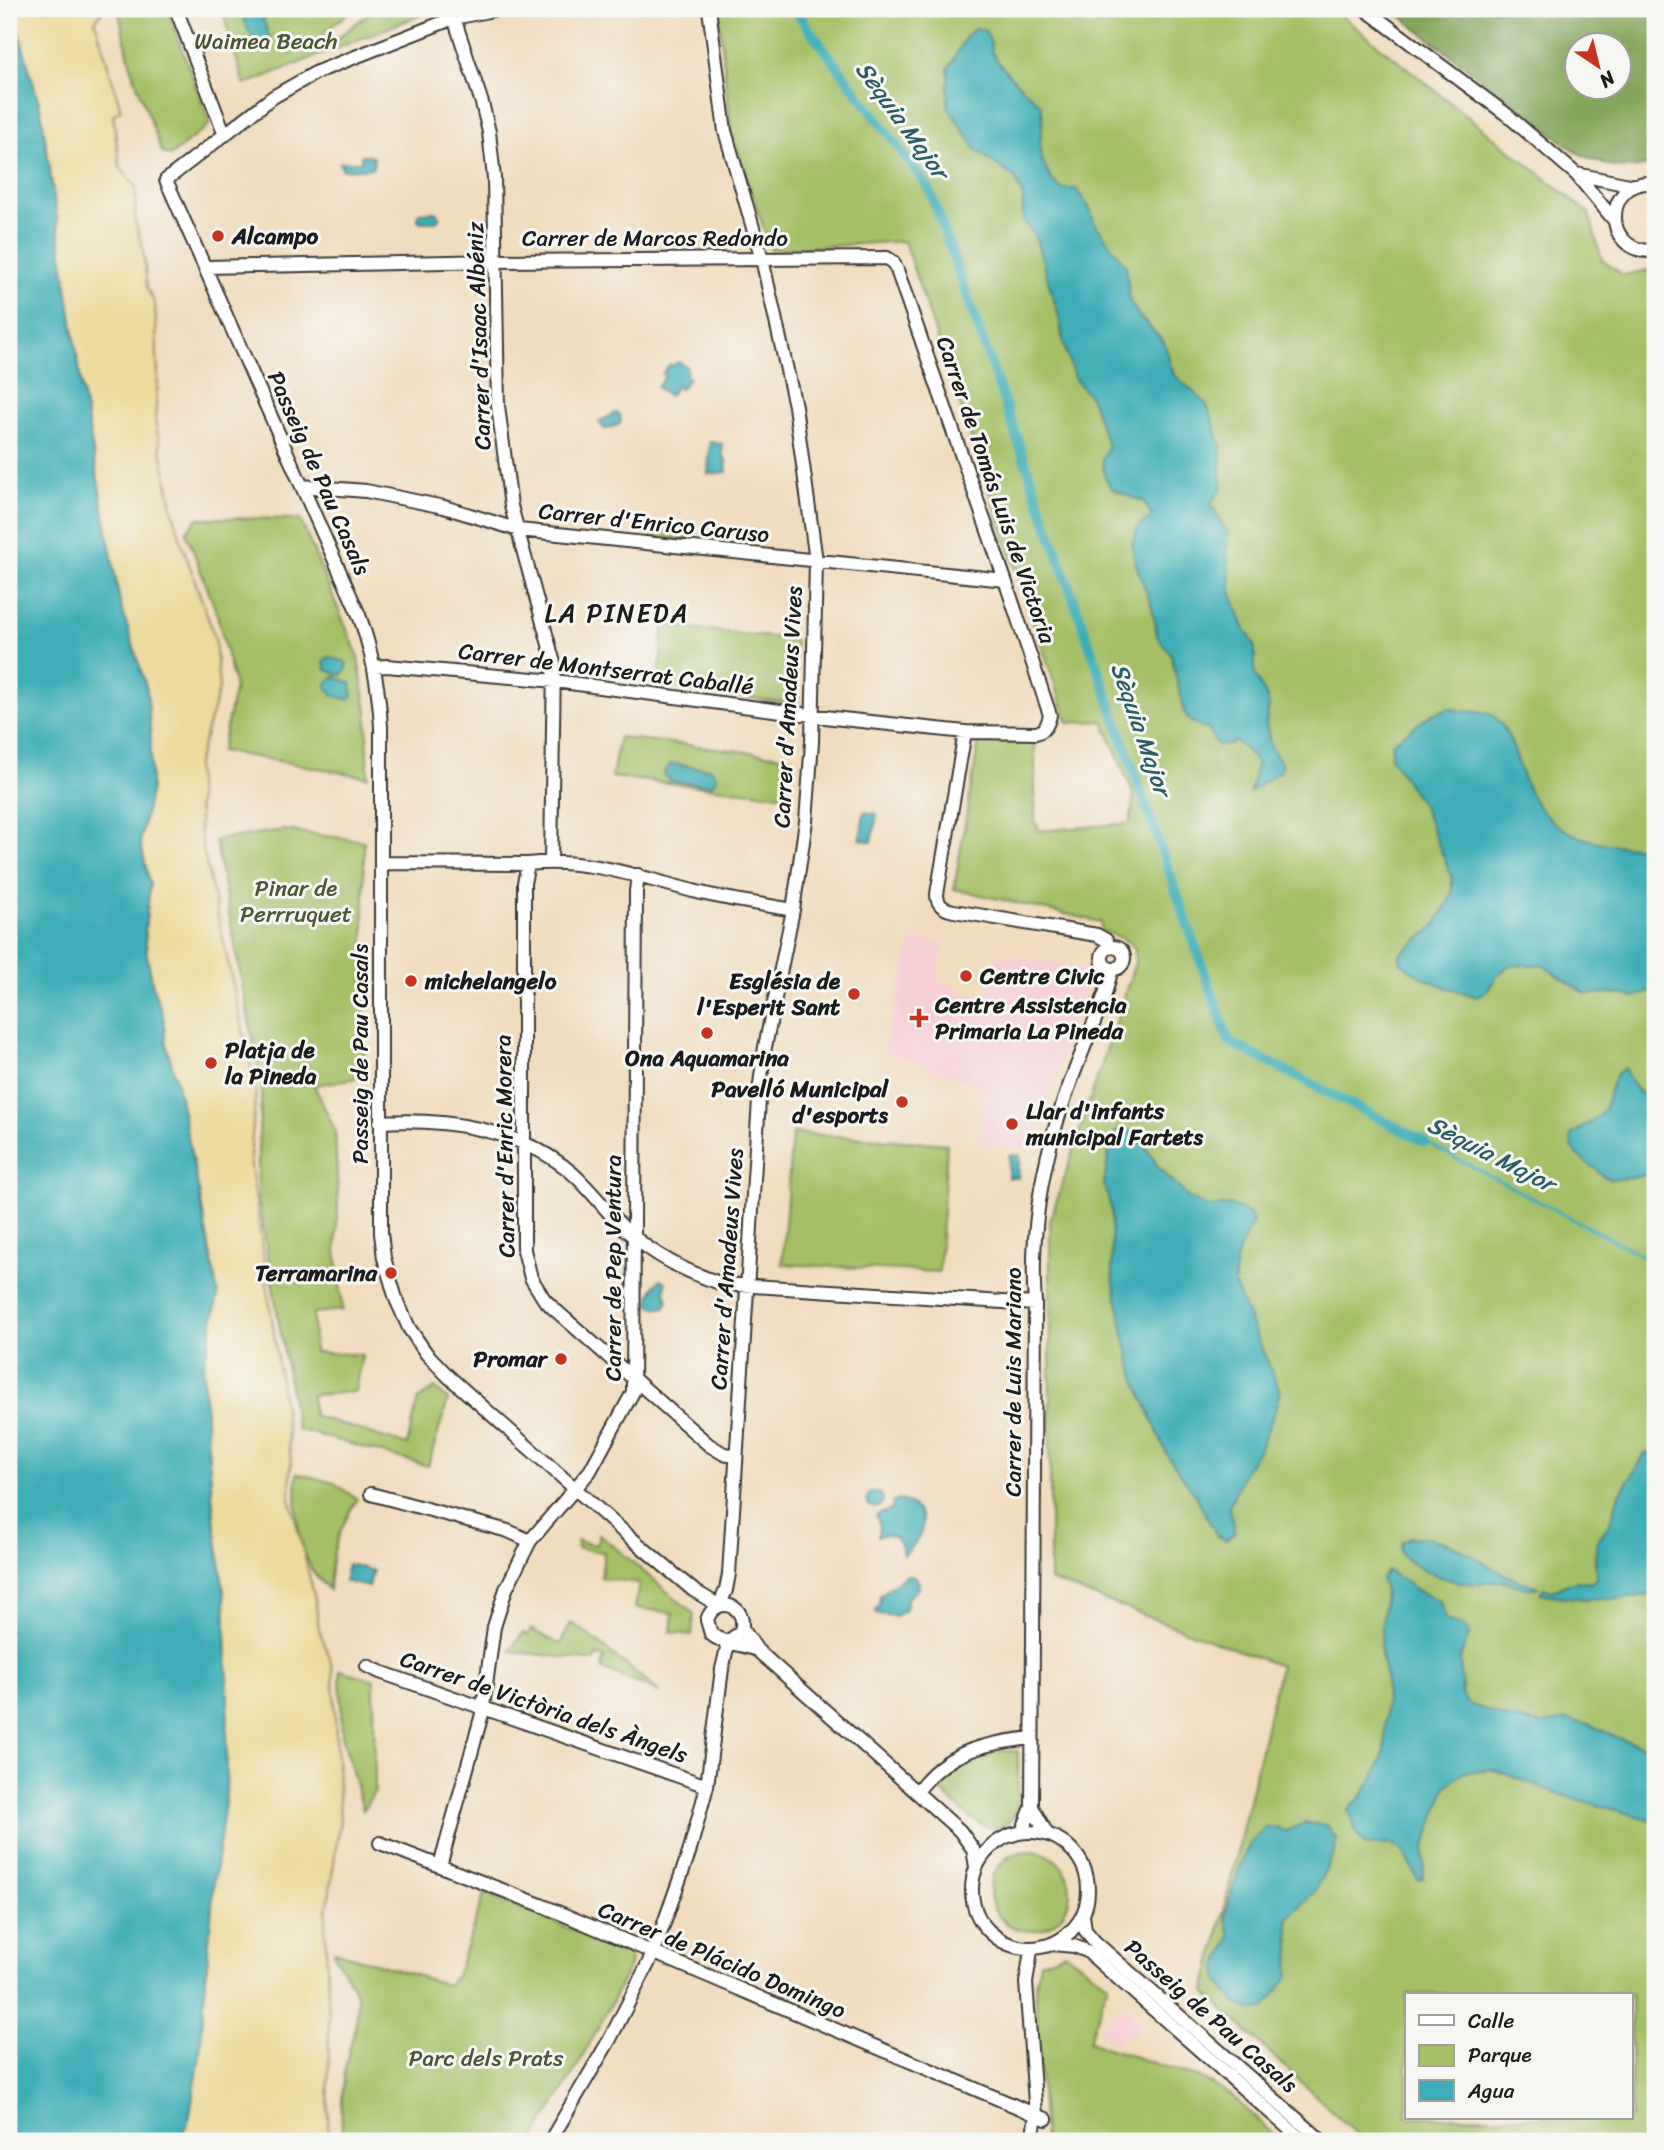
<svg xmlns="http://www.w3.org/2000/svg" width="1664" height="2150" font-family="Sriracha,sans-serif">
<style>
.built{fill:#f7cfd5}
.green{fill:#a5c066;stroke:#606e41;stroke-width:2;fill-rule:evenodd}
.forest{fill:#84a65b;stroke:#50613c;stroke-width:2;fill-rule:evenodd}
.sand{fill:#eeda9e;stroke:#857b5d;stroke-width:2}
.water{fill:#3daeb7;stroke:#2c656a;stroke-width:2}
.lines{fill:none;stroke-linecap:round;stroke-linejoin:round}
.stream{stroke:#3daeb7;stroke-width:3.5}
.canal{stroke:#3daeb7;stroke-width:10}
.minor-casing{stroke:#3c3934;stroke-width:16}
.minor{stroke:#fff;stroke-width:12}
.poi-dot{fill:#c8321e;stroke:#f6f6f2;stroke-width:2.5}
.labels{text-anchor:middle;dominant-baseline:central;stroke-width:6;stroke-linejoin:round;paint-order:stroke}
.park-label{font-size:23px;fill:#4c5536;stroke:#f6f6f2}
.poi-label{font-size:23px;font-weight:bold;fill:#1c1c1c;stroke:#f6f6f2;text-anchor:start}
.street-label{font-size:23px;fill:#1c1c1c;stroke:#f6f6f2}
.water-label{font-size:24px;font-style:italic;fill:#2b5e62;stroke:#f6f6f2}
.quarter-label{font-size:26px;letter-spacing:2px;fill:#1c1c1c;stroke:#f6f6f2}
</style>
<rect width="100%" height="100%" fill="#f6f6f2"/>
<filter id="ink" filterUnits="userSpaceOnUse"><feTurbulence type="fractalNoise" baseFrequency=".0143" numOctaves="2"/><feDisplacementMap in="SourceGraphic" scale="14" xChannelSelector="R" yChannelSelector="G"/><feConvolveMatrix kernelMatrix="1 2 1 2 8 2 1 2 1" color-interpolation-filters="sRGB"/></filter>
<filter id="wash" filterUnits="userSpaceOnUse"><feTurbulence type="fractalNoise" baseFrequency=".00686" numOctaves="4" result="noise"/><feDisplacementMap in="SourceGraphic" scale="28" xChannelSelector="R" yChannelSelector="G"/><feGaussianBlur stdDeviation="1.57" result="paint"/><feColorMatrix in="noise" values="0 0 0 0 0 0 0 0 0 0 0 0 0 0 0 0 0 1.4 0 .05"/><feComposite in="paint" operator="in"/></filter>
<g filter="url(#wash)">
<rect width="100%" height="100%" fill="#f1dcbd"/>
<path class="built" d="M 913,939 L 944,944 L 936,983 L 955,986 L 954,991 L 987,997 L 997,953 L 1092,970 L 1044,1112 L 1035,1148 L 982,1145 L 984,1088 L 883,1050 Z
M 1121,2005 L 1142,2023 L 1132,2036 L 1128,2033 L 1116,2045 L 1100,2030 L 1109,2020 L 1112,2022 L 1114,2020 L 1109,2016 Z"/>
<path class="green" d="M 118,9 L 167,9 L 210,124 L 170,156 L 162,152 L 132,71 Z
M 222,9 L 353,9 L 323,33 L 327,47 L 374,9 L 436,9 L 244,85 Z
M 718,9 L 1333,9 L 1589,213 L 1602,260 L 1623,275 L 1655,269 L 1655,2141 L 1364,2141 L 1205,1992 L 1280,1666 L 1050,1580 L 1050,1221 L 1135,963 L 1135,948 L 1124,939 L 1101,930 L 1101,922 L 954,889 L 979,741 L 1035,743 L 1035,822 L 1040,831 L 1130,823 L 1134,795 L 1103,721 L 1068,723 L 904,241 L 771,250 L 731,131 ZM 1407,1994 L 1631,1994 L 1631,2117 L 1407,2117 Z
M 198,518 L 300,519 L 357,653 L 367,711 L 368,777 L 221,751 L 235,687 L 217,614 L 186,532 Z
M 653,530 L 689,533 L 689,540 L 653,537 Z
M 663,625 L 795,640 L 798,704 L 659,687 Z
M 619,737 L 791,757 L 789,796 L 612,777 Z
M 283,830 L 364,841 L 364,1077 L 314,1085 L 335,1130 L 338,1201 L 336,1250 L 343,1310 L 313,1313 L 314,1352 L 362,1355 L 355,1392 L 312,1395 L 313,1415 L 407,1445 L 418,1400 L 435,1388 L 448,1400 L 428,1466 L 297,1429 L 258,1198 L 258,1150 L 262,1088 L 215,840 Z
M 792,1133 L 947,1144 L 939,1272 L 782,1264 Z
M 297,1473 L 334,1483 L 357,1499 C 337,1533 331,1552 329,1590 C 323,1583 315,1576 311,1568 C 296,1536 295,1507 297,1473 Z
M 599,1534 L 694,1614 L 692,1635 L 671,1632 L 673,1613 L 635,1608 L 639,1583 L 601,1578 L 604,1552 L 577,1548 L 577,1541 L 596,1545 Z
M 571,1623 L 585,1632 L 660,1692 L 602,1669 L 604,1657 L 596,1656 L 595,1661 L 509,1651 L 523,1633 L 528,1635 L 531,1629 L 560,1644 Z
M 340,1670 L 374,1680 L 375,1791 L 363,1810 L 342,1735 Z
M 996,1751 L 1018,1751 C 1018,1763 1020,1803 1016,1811 C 995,1854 954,1802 935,1785 C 954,1769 972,1759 996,1751 Z
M990 1891a40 40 0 1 1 80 0a40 40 0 1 1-80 0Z
M 485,1893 L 626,1952 L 631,1958 L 630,1965 C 601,2026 568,2084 533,2141 L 343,2141 C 340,2114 342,2086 347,2059 C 351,2040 359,2020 357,2000 C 355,1981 337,1968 334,1951 L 448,1985 L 456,1976 Z
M 1065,1953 L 1108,1984 L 1089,2042 L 1200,2078 L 1231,2095 L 1280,2141 L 1044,2141 L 1035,1989 L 1040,1962 Z"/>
<path class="forest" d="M 1391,9 L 1655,9 L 1655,165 C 1619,171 1609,168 1576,152 ZM 1576,46 L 1618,46 L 1618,88 L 1576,88 Z"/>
<path class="sand" d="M 12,9 L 101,9 L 102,12 L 95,21 L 121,109 L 113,115 L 120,167 L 136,187 L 135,221 L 143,248 L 147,288 L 155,304 L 158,379 L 155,420 L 173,511 L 181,541 L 215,638 L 219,689 L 196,767 L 200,835 L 256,1090 L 250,1158 L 291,1460 L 290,1498 L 315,1599 L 319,1630 L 329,1655 L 333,1672 L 340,1820 L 325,1925 L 329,2015 L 328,2141 L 180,2141 L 189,2120 L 199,2062 L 214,1881 L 226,1795 L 228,1693 L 225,1599 L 214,1517 L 207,1435 L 203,1371 L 218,1295 L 198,1187 L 177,1083 L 166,1044 L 163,1015 L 153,987 L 147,955 L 145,929 L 150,885 L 140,841 L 151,788 L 151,738 L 147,690 L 120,603 L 82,390 L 41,110 Z"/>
<path class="water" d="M 9,9 L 12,9 L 41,110 L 82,390 L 120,603 L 147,690 L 151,738 L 151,788 L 140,841 L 150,885 L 145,929 L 147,955 L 153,987 L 163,1015 L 166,1044 L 177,1083 L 198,1187 L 218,1295 L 203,1371 L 207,1435 L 214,1517 L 225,1599 L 228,1693 L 226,1795 L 214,1881 L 199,2062 L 189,2120 L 180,2141 L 9,2141 Z
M 260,9 L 270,39 L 257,43 L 249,32 L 242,15 Z
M 976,28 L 984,30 L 990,39 L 992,52 L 999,63 L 1010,76 L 1041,105 L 1043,119 L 1040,142 L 1041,158 L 1050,178 L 1062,189 L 1076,189 L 1090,209 L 1094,222 L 1126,266 L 1130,302 L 1140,317 L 1164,342 L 1174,375 L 1206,403 L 1216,429 L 1221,448 L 1222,487 L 1211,504 L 1228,534 L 1227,551 L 1231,591 L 1244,628 L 1255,645 L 1255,675 L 1266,696 L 1269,706 L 1266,723 L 1271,747 L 1282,764 L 1279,772 L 1250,792 L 1257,764 L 1246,750 L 1234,741 L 1229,745 L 1217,745 L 1209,730 L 1191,722 L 1184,712 L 1171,655 L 1157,636 L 1152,607 L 1135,562 L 1132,543 L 1139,526 L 1152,516 L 1144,502 L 1112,489 L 1105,477 L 1102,459 L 1108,447 L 1091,398 L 1074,378 L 1063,341 L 1059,317 L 1036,239 L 1023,220 L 1023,197 L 1015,178 L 976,150 L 948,107 L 948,69 L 967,35 Z
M 362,155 L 370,155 L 374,157 L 373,168 L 343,170 L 339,163 L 342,162 L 360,162 Z
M 436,212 L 440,217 L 436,222 L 421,222 L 418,220 L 419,213 Z
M 677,362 L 681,363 L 687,368 L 686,376 L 689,378 L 680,389 L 677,386 L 669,396 L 657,387 L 665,377 L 662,374 L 670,364 L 673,366 Z
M 615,413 L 619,414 L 621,421 L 619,425 L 605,429 L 599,422 Z
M 710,442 L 722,444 L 723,457 L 726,460 L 727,472 L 708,474 Z
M 329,657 L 346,662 L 347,669 L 341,675 L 326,670 L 324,661 Z
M 335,677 L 351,683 L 353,696 L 348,700 L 332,695 L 331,691 L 327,689 L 326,684 Z
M 1449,708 C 1462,713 1488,709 1496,718 C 1512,734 1517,762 1525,782 C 1549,842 1599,844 1655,849 L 1655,990 L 1635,997 L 1612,993 L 1586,994 L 1542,965 L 1523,965 L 1508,966 L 1496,977 L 1488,990 L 1478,997 C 1451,989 1419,981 1400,961 L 1400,954 L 1435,926 L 1452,894 L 1452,877 L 1422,805 L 1391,758 L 1392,743 L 1432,714 Z
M 671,764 L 712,769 L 717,778 L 711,785 L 671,781 L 666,777 L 664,772 Z
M 864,812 L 877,814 L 872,842 L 860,839 Z
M 1624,1068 C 1632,1085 1638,1095 1655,1104 L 1655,1171 C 1644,1177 1617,1182 1605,1177 C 1601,1175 1599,1172 1596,1169 C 1581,1158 1571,1156 1571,1135 C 1582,1126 1600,1120 1605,1107 C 1611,1093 1610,1076 1624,1068 Z
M 1120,1127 L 1130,1131 L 1141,1140 L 1160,1169 L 1190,1199 L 1208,1207 L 1232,1205 L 1250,1214 L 1253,1222 L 1239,1250 L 1235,1266 L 1235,1286 L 1280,1391 L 1275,1411 L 1259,1450 L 1246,1468 L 1229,1506 L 1235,1533 L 1226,1540 L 1217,1536 L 1194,1493 L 1167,1455 L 1136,1381 L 1126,1344 L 1112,1273 L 1111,1208 L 1104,1185 L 1108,1156 L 1114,1135 Z
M 1009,1155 L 1020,1156 L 1018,1178 L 1008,1178 Z
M 661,1279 L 666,1282 L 665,1291 L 668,1301 L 665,1307 C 641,1314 650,1288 661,1279 Z
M 1646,1453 L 1655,1454 L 1655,1594 C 1617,1600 1578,1601 1540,1593 L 1544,1588 L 1552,1590 L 1576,1581 L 1591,1583 L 1596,1578 L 1595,1558 L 1597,1542 L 1610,1522 L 1619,1495 Z
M867 1500a8 8 0 1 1 16 0a8 8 0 1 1-16 0Z
M 897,1499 C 933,1509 927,1534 903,1555 C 902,1539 893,1532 878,1536 L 879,1524 L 876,1515 L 892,1509 L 893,1503 Z
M 1411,1537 C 1457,1537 1474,1561 1512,1578 C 1521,1582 1530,1584 1538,1587 C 1524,1593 1515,1582 1502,1581 C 1493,1580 1484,1584 1475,1584 C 1453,1584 1414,1569 1400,1553 L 1401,1543 Z
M 348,1564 L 373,1571 L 368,1587 L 344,1581 Z
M 1387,1571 L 1406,1581 L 1416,1590 L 1440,1601 L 1445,1619 L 1465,1626 L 1469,1635 L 1460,1659 L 1462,1694 L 1467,1703 L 1501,1716 L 1525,1721 L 1543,1724 L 1568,1720 L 1589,1724 L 1613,1736 L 1655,1751 L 1655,1821 L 1568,1797 L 1495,1770 L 1480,1770 L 1462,1773 L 1446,1786 L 1425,1847 L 1423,1879 L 1418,1880 C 1403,1850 1404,1840 1367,1846 L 1358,1836 L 1348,1810 L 1361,1797 L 1375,1775 L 1385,1751 L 1386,1681 L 1380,1648 L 1385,1591 L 1381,1580 Z
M 911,1575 L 916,1577 C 925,1593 911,1589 907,1600 C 906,1604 906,1607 904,1611 L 895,1616 L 877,1614 L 876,1610 L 879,1605 L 880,1595 L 905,1576 Z
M 1306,1823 L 1327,1825 L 1336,1838 L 1335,1851 L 1315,1891 L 1288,1918 L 1290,1945 L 1289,1976 L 1264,2009 L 1253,2010 L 1236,2003 L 1219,1982 L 1217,1968 L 1230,1937 L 1225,1915 L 1241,1863 L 1250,1843 L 1266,1826 L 1286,1831 Z"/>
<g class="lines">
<path class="stream" d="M 1425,1142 L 1655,1262"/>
<path class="canal" d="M 794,9 L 929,188 L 1229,1042 L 1425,1142"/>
</g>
</g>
<g filter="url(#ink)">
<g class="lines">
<defs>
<path id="minor" d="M 176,9 L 225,135
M 498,9 L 454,18 L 317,72 L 273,97 L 166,180 L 359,615 C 372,651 379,688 381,727 L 381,1233 L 384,1258 L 396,1299 L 409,1328 L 426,1353 L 448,1376 L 625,1533 L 693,1590 L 713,1602 L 717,1607
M 709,9 L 725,131 L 762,259 L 795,406 L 816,561 L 812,742 L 806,821 L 793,910 L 765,1047 L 760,1084 L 729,1574 L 726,1590 L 719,1606
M 1365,9 L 1506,114 L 1576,174
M 454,18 L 482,103 L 489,132 L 494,178 L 498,406 L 511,506 L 554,663 L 551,861
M 1655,183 C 1604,177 1599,254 1655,251
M 1614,220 L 1576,174 L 1634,186
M 205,267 L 495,261 L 887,258 L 893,262 L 897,270 L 1005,580 L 1050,715 C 1048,724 1045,731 1036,733 L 965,732 L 833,718 L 555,681 L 387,666 L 374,667
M 302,486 L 366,491 L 444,507 L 519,530 L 1005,580
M 965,732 L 937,894 C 937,905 943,909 954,911 L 1097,935 L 1106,940 L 1110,947
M 381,863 L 528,864 C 585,857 642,878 697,892 C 729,900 761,904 793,910
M 528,864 L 524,883 L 524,1250 L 531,1278 L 544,1299 L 553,1308 L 709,1445 L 724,1454 L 736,1456
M1102 958a11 11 0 1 1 22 0a11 11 0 1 1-22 0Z
M 380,1122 C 446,1118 520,1129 571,1172 C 592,1190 606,1212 626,1230 C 653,1255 688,1273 723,1284 L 1035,1304
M 371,1494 L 508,1531 L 530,1541
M 742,1628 L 757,1650 L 960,1831 L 973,1849 L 976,1867
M 728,1641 L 740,1633 C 751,1606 716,1593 707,1620 L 711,1634 C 722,1644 742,1644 757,1650
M 367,1666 L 380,1672 L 707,1786
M 917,1792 C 946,1751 985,1743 1032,1738
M 1032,1807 L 1035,1304 C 1031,1250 1038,1191 1052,1139 C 1065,1090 1087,1042 1105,994 L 1112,969
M972 1890a58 58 0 1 1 116 0a58 58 0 1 1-116 0Z
M 1022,1832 L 1032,1807 L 1047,1834
M 380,1843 L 541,1905 L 1046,2119
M 440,1866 L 482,1714 L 494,1627 L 506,1589 L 530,1541 L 590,1471 L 633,1392 L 636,891 L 638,875
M 1083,1915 L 1085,1930 L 1095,1942 L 1322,2141
M 1052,1944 L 1074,1946 L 1087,1951 L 1303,2141
M 1031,1950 L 1026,1983 L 1036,2115 L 1032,2141
M 550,2141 L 610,2039 L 653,1954 L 689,1853 L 707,1786 L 722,1669 L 727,1648 L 725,1641"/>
</defs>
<use href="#minor" class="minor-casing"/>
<use href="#minor" class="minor"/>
</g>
</g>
<g class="poi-dot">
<circle cx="218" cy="236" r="7"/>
<circle cx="966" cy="976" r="7"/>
<circle cx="411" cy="981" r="7"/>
<circle cx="854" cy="994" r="7"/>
<path d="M915.5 1007.5h7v7h7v7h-7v7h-7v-7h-7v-7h7z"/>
<circle cx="707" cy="1033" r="7"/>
<circle cx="211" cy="1063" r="7"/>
<circle cx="902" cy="1102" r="7"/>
<circle cx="1012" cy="1124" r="7"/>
<circle cx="391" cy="1273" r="7"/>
<circle cx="561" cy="1359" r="7"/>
</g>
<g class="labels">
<g class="park-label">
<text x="266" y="41">Waimea Beach</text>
<text x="296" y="888">Pinar de<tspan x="296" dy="26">Perrruquet</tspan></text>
<text x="486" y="2058">Parc dels Prats</text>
</g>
<g class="poi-label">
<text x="232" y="236">Alcampo</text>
<text x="980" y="976">Centre Civic</text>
<text x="425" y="981">michelangelo</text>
<text x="840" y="981" text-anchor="end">Església de<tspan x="840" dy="26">l'Esperit Sant</tspan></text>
<text x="935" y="1005">Centre Assistencia<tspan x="935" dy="26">Primaria La Pineda</tspan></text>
<text x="225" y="1050">Platja de<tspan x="225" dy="26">la Pineda</tspan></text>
<text x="707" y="1058" text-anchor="middle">Ona Aquamarina</text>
<text x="888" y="1089" text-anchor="end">Pavelló Municipal<tspan x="888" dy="26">d'esports</tspan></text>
<text x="1026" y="1111">Llar d'infants<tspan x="1026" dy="26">municipal Fartets</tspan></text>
<text x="377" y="1273" text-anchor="end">Terramarina</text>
<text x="547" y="1359" text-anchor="end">Promar</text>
</g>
<g class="street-label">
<text x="655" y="238">Carrer de Marcos Redondo</text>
<text transform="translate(479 336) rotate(-92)">Carrer d'Isaac Albéniz</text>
<text transform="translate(319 473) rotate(66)">Passeig de Pau Casals</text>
<text transform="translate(996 490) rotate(71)">Carrer de Tomás Luis de Victoria</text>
<text transform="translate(654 523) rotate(6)">Carrer d'Enrico Caruso</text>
<text transform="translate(606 669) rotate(7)">Carrer de Montserrat Caballé</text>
<text transform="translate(788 707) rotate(-87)">Carrer d'Amadeus Vives</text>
<text transform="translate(360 1054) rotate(-90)">Passeig de Pau Casals</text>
<text transform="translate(505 1146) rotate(-91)">Carrer d'Enric Morera</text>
<text transform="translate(613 1268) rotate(-90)">Carrer de Pep Ventura</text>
<text transform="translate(727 1269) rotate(-86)">Carrer d'Amadeus Vives</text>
<text transform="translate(1013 1382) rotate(-90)">Carrer de Luis Mariano</text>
<text transform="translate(544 1707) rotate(19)">Carrer de Victòria dels Àngels</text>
<text transform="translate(722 1960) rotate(23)">Carrer de Plácido Domingo</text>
<text transform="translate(1211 2016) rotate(41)">Passeig de Pau Casals</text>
</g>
<g class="water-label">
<text transform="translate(902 120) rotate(54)">Sèquia Major</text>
<text transform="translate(1141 729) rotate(71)">Sèquia Major</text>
<text transform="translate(1491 1154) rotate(27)">Sèquia Major</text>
</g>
<g class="quarter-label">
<text x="617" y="613">LA PINEDA</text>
</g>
</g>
<rect width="1664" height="2150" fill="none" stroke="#f6f6f2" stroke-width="35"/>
<rect x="1405" y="1993" width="228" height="126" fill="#f6f6f2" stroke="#9f9f9c" stroke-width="2"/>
<rect x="1419" y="2015" width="35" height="10" fill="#ffffff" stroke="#9f9f9c" stroke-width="2"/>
<text x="1468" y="2028" font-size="21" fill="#1c1c1c">Calle</text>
<rect x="1419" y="2045" width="35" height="21" fill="#a5c066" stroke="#9f9f9c" stroke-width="2"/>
<text x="1468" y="2062" font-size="21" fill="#1c1c1c">Parque</text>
<rect x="1419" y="2080" width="35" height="21" fill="#3daeb7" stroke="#9f9f9c" stroke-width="2"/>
<text x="1468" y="2098" font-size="21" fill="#1c1c1c">Agua</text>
<g transform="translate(1598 66) rotate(145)"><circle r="33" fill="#f6f6f2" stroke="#9f9f9c" stroke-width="2"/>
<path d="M0-5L12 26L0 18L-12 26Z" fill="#c8321e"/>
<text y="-10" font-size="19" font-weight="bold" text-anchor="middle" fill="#1c1c1c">N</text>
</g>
</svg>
